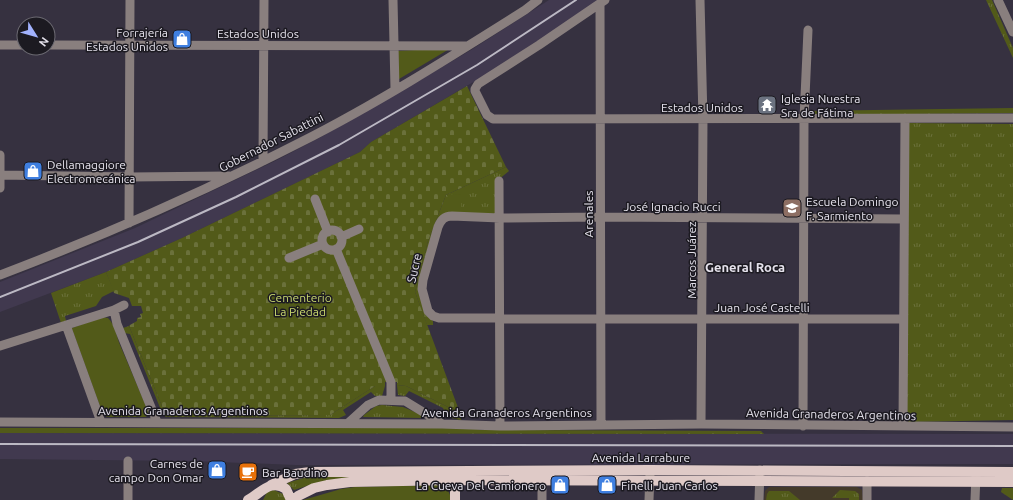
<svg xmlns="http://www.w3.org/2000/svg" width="1013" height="500" font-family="Ubuntu,sans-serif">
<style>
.built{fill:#41394f}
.medical{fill:#443a2a}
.grass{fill:url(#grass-tufts)}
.cemetery{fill:url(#cemetery-stones)}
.green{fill:#525a19}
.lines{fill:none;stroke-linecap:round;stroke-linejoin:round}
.minor{stroke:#897f7e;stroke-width:9}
.major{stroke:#dfcac7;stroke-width:10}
.rail{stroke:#bcb9c4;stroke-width:2}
.labels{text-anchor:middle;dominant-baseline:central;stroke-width:3;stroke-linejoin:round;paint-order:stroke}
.poi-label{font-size:12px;fill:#e5e2ec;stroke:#1c1a21;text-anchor:start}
.street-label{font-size:12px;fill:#e5e2ec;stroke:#1c1a21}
.park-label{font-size:12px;fill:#c8d76e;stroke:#1c1a21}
.neighbourhood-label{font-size:13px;font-weight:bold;fill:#e5e2ec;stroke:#1c1a21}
</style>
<defs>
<pattern id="grass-tufts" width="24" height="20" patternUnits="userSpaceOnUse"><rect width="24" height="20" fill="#525a19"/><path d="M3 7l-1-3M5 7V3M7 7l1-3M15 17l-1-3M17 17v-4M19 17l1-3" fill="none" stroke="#6b713b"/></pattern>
<pattern id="cemetery-stones" width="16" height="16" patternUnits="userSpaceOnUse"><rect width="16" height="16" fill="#525a19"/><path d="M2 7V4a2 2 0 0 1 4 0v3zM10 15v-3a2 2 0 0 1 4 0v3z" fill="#6b713b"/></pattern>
</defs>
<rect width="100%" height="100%" fill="#363140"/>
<path class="built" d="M 549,0 L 599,0 L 487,74 L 371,142 L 360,152 L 182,238 L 106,272 L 0,312 L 0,282 L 135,228 L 275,161 L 321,137 L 403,90 L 471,50 Z
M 0,433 L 1013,434 L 1013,464 L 296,465 L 193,461 L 0,459 Z"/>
<path class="medical" d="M 769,487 L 857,487 L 862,490 L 863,500 L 764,500 L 765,491 Z"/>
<path class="grass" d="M 986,0 L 992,0 L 1013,48 L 1013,58 Z
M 1013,108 L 1013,113 L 808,115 L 805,111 Z
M 908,123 L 1013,124 L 1013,420 L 906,422 Z
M 506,167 L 509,171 L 498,180 L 495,214 L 448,213 L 420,280 L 426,315 L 433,321 L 433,325 L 427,325 L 415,292 L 428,241 L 446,195 Z
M 106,272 L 114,291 L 102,297 L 96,306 L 65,316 L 66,321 L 61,323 L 51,293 Z
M 129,326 L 166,416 L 330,415 L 375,386 L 385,386 L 382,396 L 375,396 L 371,392 L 343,410 L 346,415 L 339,418 L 166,417 L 163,415 L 130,334 L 124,333 L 123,328 Z
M 397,385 L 406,386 L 460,413 L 461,420 L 455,419 L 446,416 L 443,408 L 409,391 L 405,396 L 398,395 Z
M 382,405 L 403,407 L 422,415 L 423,418 L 363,417 L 364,415 L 376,406 Z
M 0,428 L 474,428 L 481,430 L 761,431 L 764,434 L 0,433 Z
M 444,474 L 316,483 L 294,490 L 287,483 L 307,477 Z
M 1002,488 L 1013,488 L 1013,500 L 1001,492 Z
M 274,490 L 283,494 L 286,500 L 263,500 L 267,492 Z
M 840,490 L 855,491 L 859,494 L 859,500 L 849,500 L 849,498 L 832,498 Z
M 769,491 L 789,491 L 800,500 L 766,500 L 767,494 Z"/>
<path class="cemetery" d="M 467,86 L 506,167 L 446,195 L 428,241 L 415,292 L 460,413 L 406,386 L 397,385 L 397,382 L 385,382 L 385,386 L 375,386 L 330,415 L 166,416 L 129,326 L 130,325 L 137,321 L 137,318 L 141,317 L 140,314 L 143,313 L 141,306 L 132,306 L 129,298 L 114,293 L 106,272 L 182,238 L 360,152 L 371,142 Z"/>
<path class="green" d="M 451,48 L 399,79 L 398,51 Z
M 448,194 L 461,195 L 461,207 L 448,207 Z
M 102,317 L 108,318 C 116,326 116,335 120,345 L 149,413 L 146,417 L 107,417 L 102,412 L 72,329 L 72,328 Z
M 158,428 L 467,429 L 467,433 L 158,433 Z
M 439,485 L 447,488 L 450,495 L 450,500 L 303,500 L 341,489 L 355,487 Z"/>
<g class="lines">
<path class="minor" d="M 393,0 L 395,89
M 605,0 L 539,45 L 478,84 L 475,89 L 475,91 L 487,115 L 493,119 L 1013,118
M 700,0 L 703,119 L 701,424
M 998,0 L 1013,32
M 600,4 L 601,425
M 0,45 L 24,45
M 48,45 L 467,46
M 0,155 L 0,188
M 263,161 L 264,0
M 0,175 L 130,177 L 229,176
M 499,181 L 500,426
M 315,199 L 328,232
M 129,223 L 130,0
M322 240a10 10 0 1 1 20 0a10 10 0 1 1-20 0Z
M 341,237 L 359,229
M 336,249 L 391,382 L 391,400
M 289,258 L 323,244
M 0,275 C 103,236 203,192 301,142 C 378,103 452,56 525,10 L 538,0
M 114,310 L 117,324 L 157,422
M 500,318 L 439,318 L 433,316 L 428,311 L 422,289 L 423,280 L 438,227 C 441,220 444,216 452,216 L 500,218 L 600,217 L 904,219
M 500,319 L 903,319
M 66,325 L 101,422
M 0,346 L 114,310 L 124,305
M 0,422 L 442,424 L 500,426 L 701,424 L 1013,427
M 347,424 L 368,405 L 379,400 L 405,401 L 441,423
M 803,426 L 804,119 L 808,30
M 903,426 L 905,119
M 128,461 L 128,500
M 542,500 L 542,481
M 649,500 L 650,474
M 759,500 L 760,470
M 867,500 L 867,481
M 975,500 L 976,475"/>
<path class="major" d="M 271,485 L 295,474 L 310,472 L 650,470 L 1013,472
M 248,500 C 261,493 271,478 286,489 L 291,500
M 294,500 L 298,496 L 314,488 L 327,485 L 350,482 L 455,480 L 1013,482
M 455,500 L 455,475"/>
<path class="rail" d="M 0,297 L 138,242 L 236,197 L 339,145 L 477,65 L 576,0
M 0,444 L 1013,446"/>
</g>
<defs>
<symbol id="shop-square" viewBox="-11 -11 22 22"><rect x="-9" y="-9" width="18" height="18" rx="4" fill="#3f7fe0" stroke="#1c1a21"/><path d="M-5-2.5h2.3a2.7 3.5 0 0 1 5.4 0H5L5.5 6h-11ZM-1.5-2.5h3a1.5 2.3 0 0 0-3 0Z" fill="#fff"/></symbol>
<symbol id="temple-square" viewBox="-11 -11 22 22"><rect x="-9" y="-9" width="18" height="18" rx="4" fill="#6b7280" stroke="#1c1a21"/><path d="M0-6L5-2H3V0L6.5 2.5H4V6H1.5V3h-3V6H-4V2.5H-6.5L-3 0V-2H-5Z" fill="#fff"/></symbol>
<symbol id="school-square" viewBox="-11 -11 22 22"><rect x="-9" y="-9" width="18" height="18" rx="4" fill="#8d6e63" stroke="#1c1a21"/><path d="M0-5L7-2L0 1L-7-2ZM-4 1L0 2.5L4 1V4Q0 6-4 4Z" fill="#fff"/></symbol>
<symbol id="cafe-square" viewBox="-11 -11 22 22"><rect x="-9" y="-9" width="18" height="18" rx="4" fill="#e8710a" stroke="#1c1a21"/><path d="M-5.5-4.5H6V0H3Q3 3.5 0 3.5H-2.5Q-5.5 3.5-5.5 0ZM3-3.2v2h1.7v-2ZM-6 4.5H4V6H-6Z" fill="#fff"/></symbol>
</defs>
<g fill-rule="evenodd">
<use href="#shop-square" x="171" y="28" width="22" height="22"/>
<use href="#temple-square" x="756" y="94" width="22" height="22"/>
<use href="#shop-square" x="22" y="160" width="22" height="22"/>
<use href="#school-square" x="781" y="197" width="22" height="22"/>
<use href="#shop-square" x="206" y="459" width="22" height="22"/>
<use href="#cafe-square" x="237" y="461" width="22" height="22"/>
<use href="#shop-square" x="549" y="474" width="22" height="22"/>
<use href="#shop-square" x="596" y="474" width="22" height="22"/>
</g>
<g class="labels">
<g class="poi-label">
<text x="168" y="32" text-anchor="end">Forrajería<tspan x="168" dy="14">Estados Unidos</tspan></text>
<text x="781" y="98">Iglesia Nuestra<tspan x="781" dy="14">Sra de Fátima</tspan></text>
<text x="47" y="164">Dellamaggiore<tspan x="47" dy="14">Electromecánica</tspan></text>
<text x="806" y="201">Escuela Domingo<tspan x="806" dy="14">F. Sarmiento</tspan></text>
<text x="203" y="463" text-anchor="end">Carnes de<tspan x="203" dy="14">campo Don Omar</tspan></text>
<text x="262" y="472">Bar Baudino</text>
<text x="546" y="485" text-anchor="end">La Cueva Del Camionero</text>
<text x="621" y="485">Finelli Juan Carlos</text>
</g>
<g class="street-label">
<text x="258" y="33">Estados Unidos</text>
<text x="702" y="107">Estados Unidos</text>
<text transform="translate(271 142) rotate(-27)">Gobernador Sabattini</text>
<text x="672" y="206">José Ignacio Rucci</text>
<text transform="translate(588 214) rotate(-90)">Arenales</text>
<text transform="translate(691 260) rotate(-90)">Marcos Juárez</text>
<text transform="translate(414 268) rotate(-77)">Sucre</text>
<text x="762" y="307">Juan José Castelli</text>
<text x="183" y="410">Avenida Granaderos Argentinos</text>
<text x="507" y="412">Avenida Granaderos Argentinos</text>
<text transform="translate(831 414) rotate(1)">Avenida Granaderos Argentinos</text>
<text x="641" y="457">Avenida Larrabure</text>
</g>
<g class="park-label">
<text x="300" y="297">Cementerio<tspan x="300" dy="14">La Piedad</tspan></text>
</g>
<g class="neighbourhood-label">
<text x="745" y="267">General Roca</text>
</g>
</g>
<g transform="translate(36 36) rotate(127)"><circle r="19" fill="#1c1a21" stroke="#6c6a72"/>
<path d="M0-3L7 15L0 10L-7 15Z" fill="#a2b2fd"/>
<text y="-6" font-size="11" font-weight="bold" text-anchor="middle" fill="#e5e2ec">N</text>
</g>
</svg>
